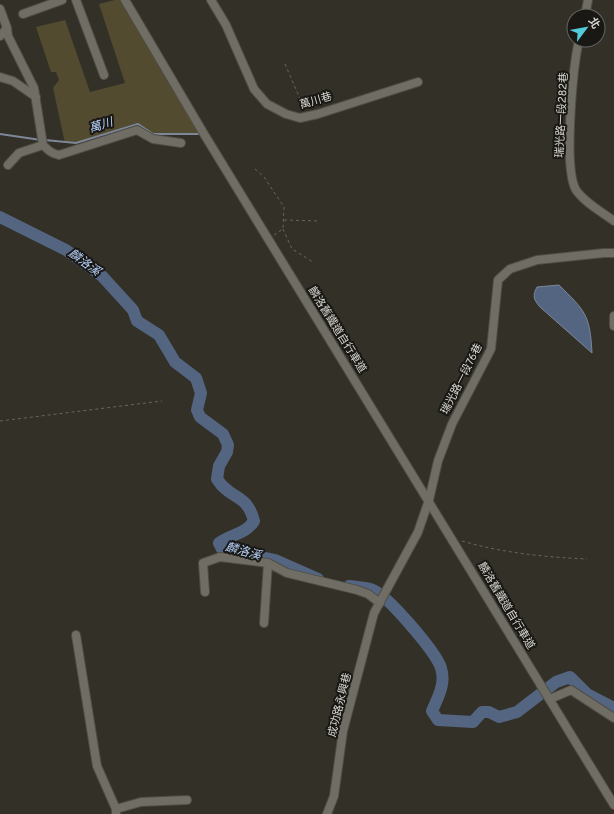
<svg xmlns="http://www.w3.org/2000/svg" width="614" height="814" font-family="Overpass,'Noto Sans TC',sans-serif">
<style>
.green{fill:#534b2f}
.water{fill:#546582;stroke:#7c879a}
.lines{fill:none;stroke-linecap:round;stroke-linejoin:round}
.stream{stroke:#7c879a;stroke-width:2}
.river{stroke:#546582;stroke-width:12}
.minor-casing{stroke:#4f4d46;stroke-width:10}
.path{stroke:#68665f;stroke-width:1;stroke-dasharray:3 3;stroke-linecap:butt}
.minor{stroke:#706d64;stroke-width:8}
.labels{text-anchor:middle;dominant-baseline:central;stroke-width:4;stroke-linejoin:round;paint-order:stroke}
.street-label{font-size:11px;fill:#d8d7d1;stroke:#191814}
.water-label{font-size:12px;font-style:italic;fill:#b8d2fc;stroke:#191814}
</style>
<rect width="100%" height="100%" fill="#333028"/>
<path class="green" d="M 115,0 L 121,0 L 204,134 L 153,134 L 138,124 L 76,143 L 65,143 L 53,88 L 59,80 L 56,72 L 51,72 L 36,27 L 65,20 L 90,92 L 125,83 L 99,4 Z"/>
<path class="water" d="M 559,285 C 585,311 590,314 592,353 L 540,307 C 534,300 532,296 537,287 Z"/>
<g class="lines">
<path class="stream" d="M 0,134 L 41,140
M 45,140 L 76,143 L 138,124 L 153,134 L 201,134"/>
<path class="river" d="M 0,217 L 66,250 L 102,276 L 133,310 L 137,321 L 159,335 L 175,362 L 196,378 L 201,393 L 197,410 L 200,417 L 223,434 L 228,445 L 227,452 L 219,466 L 217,479 C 230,500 247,493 254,521 C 246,534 231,534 219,543 L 222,549 L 275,560 L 318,579
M 349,586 C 357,587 366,587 373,590 C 388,596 436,652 441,668 C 446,684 438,697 432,711 L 438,720 L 473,722 L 482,712 L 489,712 L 499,717 L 517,712 L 556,682 L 570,677 L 587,694 L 614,708"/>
<defs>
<path id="minor" d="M 76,0 L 104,75
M 125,0 L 204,134 L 614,805
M 211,0 L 226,25 L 254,89 L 267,104 L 286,114 L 300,118 L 318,114 L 418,82
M 0,9 L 7,28 L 8,36 L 34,88 L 43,145 C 48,150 52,154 59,155 L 137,130 L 153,139 L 181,143
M 23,14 L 62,0
M 585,16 L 588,0
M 0,36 L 7,28
M 579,40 C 573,67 563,168 576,190 C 585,203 602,212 614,221
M 0,77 L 13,81 L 36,97
M 8,165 L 19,153 L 43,145
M 614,316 L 614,326
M 205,592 L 203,563 L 220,557 L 268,563 L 287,573 L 357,590 L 368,594 L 380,603
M 264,623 L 268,563
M 76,635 L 97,766 L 116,809 L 116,814
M 550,699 L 571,690 L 614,718
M 116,809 L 141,802 L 187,800
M 327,814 L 334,796 L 343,731 L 374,613 L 418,532 L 429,500 L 438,461 L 452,424 L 491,349 L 498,280 L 510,269 L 537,260 L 604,253 L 614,253"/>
</defs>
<use href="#minor" class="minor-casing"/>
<path class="path" d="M 285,64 L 301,101 L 307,108
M 255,169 L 264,177 L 284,207 L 283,229 L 274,235
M 284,220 L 319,221
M 283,229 L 292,249 L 313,262
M 0,421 L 162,401
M 462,541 C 503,553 544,557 587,559"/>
<use href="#minor" class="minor"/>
</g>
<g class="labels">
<g class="street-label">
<text transform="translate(316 101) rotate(-16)">萬川巷</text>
<text transform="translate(562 115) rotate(-87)">瑞光路一段282巷</text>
<text transform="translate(337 330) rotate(58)">麟洛舊鐵道自行車道</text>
<text transform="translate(462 379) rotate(-63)">瑞光路一段76巷</text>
<text transform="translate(506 606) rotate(59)">麟洛舊鐵道自行車道</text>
<text transform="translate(340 705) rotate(-76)">成功路永興巷</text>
</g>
<g class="water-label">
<text transform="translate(101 126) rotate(-17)">萬川</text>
<text transform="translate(84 263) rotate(36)">麟洛溪</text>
<text transform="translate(243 552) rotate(16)">麟洛溪</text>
</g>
</g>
<g transform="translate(586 28) rotate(58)"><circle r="19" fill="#191814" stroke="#656460"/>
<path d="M0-3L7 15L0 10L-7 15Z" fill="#53cbdb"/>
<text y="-6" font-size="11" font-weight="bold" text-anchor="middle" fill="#d8d7d1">北</text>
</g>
</svg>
